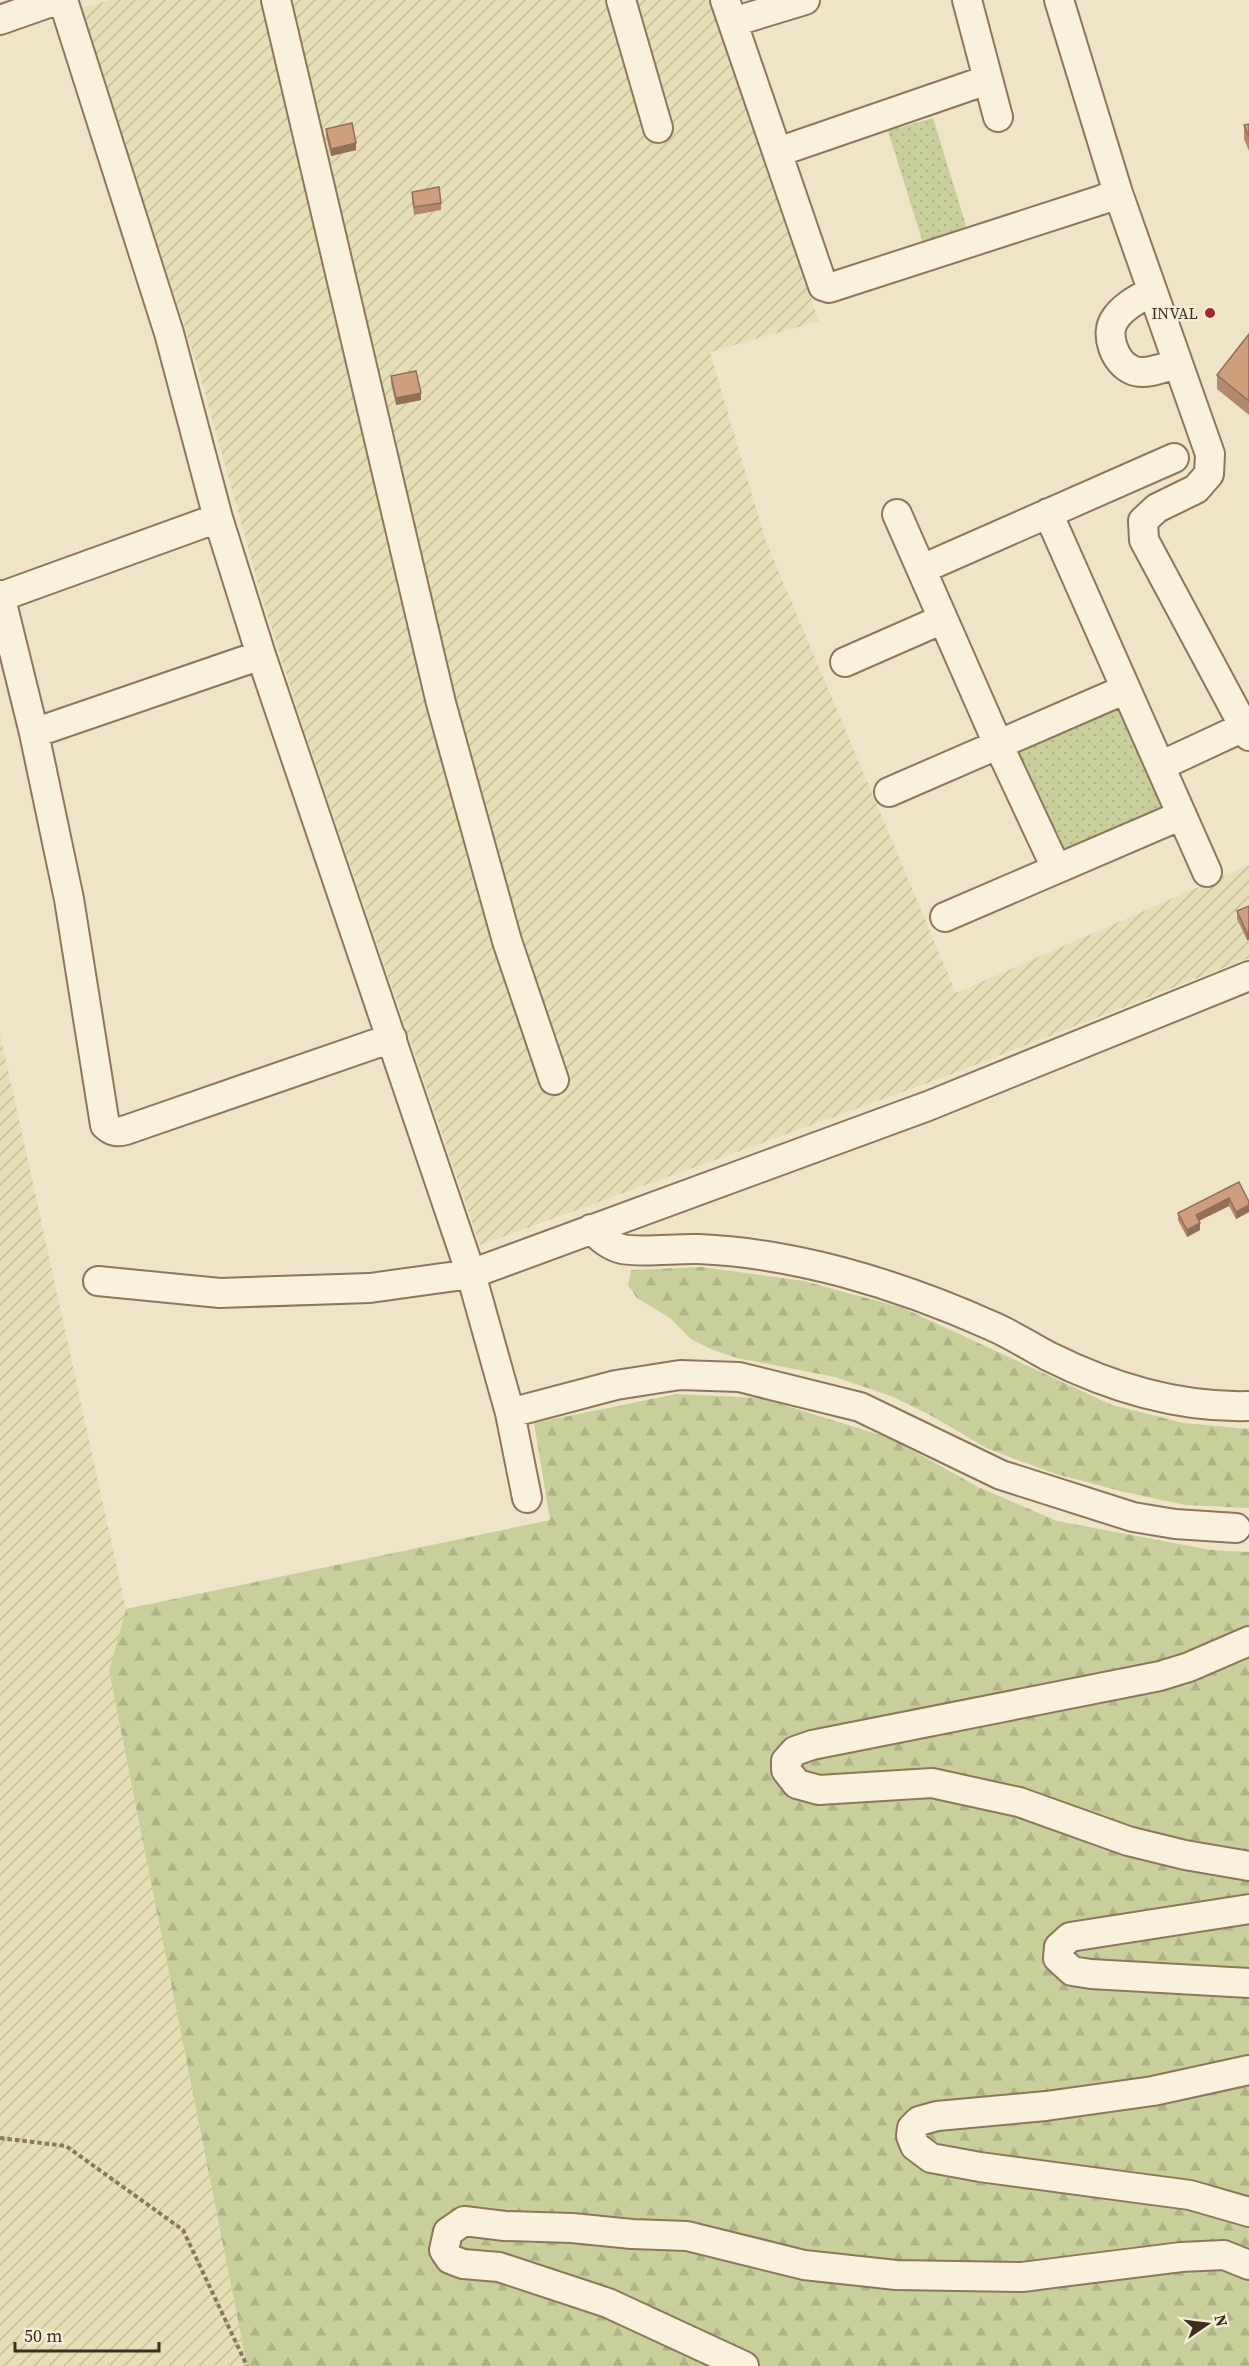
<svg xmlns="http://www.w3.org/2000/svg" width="1249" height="2366" font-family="'Source Serif 4',serif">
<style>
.farmland{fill:url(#farmland-furrows)}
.green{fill:url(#green-dots)}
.forest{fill:url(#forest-firs)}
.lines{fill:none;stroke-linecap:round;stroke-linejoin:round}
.minor-casing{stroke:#8d765c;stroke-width:32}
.path{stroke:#8d765c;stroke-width:4;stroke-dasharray:4.5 3;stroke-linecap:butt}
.minor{stroke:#faf1dc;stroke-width:28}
.wall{fill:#b2896c}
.shaded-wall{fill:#916f58}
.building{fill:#cf9f7d;stroke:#916f58;stroke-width:1.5}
.poi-dot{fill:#9e2a2b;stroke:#f7eed8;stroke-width:2}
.labels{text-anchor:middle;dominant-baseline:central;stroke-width:4.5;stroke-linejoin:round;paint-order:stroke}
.poi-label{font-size:16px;fill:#3d2e20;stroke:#f7eed8;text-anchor:end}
</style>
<defs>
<pattern id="farmland-furrows" width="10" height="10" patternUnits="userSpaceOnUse" patternTransform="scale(1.5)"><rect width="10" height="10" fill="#e6deb5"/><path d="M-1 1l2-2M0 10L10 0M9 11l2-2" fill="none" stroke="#c6bf9b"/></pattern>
<pattern id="green-dots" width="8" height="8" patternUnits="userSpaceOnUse" patternTransform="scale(1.5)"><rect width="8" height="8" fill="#c9cf9b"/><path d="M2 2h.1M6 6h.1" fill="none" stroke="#aeb285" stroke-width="1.8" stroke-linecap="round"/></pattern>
<pattern id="forest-firs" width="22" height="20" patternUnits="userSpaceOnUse" patternTransform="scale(1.5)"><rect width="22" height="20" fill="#c9cf9b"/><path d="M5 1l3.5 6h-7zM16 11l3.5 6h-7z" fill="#aeb285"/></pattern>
</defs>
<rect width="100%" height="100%" fill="#f0e4c8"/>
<path class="farmland" d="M 111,0 L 710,0 L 819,321 L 710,352 L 765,539 L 956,993 L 1249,865 L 1249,958 L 944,1077 L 480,1245 L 303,727 L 261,594 L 198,368 L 81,8 Z
M 0,1033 L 126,1609 L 109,1672 L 247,2366 L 0,2366 Z"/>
<path class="green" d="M 933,118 L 967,229 L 923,243 L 888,131 Z
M 1120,707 L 1164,811 L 1062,853 L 1018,750 Z"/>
<path class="forest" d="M 702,1267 L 804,1281 L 903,1308 L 1112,1405 L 1184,1423 L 1249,1429 L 1249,1508 L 1185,1505 L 1120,1491 L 1056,1474 L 988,1449 L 932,1416 L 891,1396 L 835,1377 L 737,1358 L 713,1350 L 691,1339 L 670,1318 L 637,1298 L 628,1285 L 631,1270 Z
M 676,1394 L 761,1398 L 890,1438 L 978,1487 L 1057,1521 L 1211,1550 L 1249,1552 L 1249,2366 L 247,2366 L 109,1671 L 126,1609 L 550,1520 L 534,1423 Z"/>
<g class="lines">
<defs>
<path id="minor" d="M 63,0 L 169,333 L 218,518 L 261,655 L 471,1274 L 510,1413 L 527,1498
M 276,0 L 441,703 L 507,941 L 554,1080
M 621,0 L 658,128
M 725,0 L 823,286 L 829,288 L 1101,200 L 1118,193
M 967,0 L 998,117
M 1059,0 L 1118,193 L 1210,454 L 1209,474 L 1196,489 L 1157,508 L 1143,521 L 1144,540 L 1249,736
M 0,20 L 57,0
M 733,22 L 805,0
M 778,152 L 987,80
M 1152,291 C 1140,298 1123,306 1115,319 C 1104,334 1115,363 1132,370 C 1145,376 1165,367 1178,363
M 1048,513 L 1207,872
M 897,514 L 998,744 L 1056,868
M 922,569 L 1174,458
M 0,595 L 34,733 L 69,899 L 105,1125 C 112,1131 116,1133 126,1130 L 392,1038
M 0,597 L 218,518
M 845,662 L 943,619
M 34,733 L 261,655
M 1160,766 L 1244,727
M 889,792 L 1126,689
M 945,917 L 1182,815
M 591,1229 C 600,1237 609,1246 622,1249 C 641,1253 677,1248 699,1249 C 747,1251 796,1260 842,1272 C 894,1286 943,1304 992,1326 C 1011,1334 1029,1346 1048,1356 C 1110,1387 1180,1408 1249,1406
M 98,1281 L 220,1293 L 370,1288 L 471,1274 L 928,1106 L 1249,976
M 510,1413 L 616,1385 L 680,1375 L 739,1377 L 860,1407 L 1001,1475 L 1133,1517 L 1175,1524 L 1236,1528
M 1249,1641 L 1189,1667 L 1160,1676 L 812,1745 L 795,1751 L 786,1761 L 786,1770 L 797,1784 L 819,1790 L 932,1783 L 1019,1802 L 1128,1841 L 1185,1855 L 1249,1866
M 1249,1909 L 1070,1937 L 1059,1947 L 1058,1958 L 1072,1971 L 1091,1974 L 1249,1983
M 1249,2070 L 1153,2091 L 1046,2106 L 937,2116 L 919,2121 L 912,2128 L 911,2136 L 915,2146 L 931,2158 L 980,2167 L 1190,2195 L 1249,2212
M 744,2366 L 608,2303 L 499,2267 L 463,2264 L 450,2259 L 444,2250 L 448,2232 L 464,2221 L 505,2226 L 572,2228 L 632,2234 L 687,2236 L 804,2265 L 896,2275 L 1022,2277 L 1181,2257 L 1224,2255 L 1249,2265"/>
</defs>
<use href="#minor" class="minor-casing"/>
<path class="path" d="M 0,2138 L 66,2146 L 183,2230 L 247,2366"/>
<use href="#minor" class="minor"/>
</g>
<path class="wall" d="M 1249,124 L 1249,151 L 1244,139 L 1244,125 Z
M 326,129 L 356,150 L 331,156 L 326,136 Z
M 412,192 L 441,203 L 441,210 L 414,215 L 412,199 Z
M 1249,334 L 1249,415 L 1217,389 L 1217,375 Z
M 391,376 L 421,400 L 396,405 L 391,383 Z
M 1249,906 L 1249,940 L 1247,940 L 1237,919 L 1237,911 Z
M 1239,1182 L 1249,1202 L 1249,1212 L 1236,1219 L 1229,1206 L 1199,1221 L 1200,1230 L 1187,1237 L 1178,1220 L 1178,1213 Z"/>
<path class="shaded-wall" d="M 356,143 L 356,150 L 331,156 L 331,149 Z
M 421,393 L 421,400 L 396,405 L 396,398 Z
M 1249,932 L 1249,940 L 1247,940 L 1247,933 Z
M 1229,1198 L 1229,1206 L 1196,1222 L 1196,1215 Z
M 1249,1205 L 1249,1212 L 1236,1219 L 1236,1212 Z
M 1200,1223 L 1200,1230 L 1187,1237 L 1187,1230 Z"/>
<path class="building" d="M 352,123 L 356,143 L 331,149 L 326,129 Z
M 1249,124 L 1249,137 L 1244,125 Z
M 439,187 L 441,203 L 414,207 L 412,192 Z
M 1249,334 L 1249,401 L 1217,375 Z
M 416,371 L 421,393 L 396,398 L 391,376 Z
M 1249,906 L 1249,932 L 1247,933 L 1237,911 Z
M 1239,1182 L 1249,1202 L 1249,1205 L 1236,1212 L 1229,1198 L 1196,1215 L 1200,1223 L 1187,1230 L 1178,1213 Z"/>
<circle class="poi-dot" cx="1210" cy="313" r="6"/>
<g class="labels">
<g class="poi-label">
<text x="1198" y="313">INVAL</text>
</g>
</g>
<g transform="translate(1207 2324) rotate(76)" stroke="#f7eed8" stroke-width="4.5" paint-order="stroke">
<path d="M0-4.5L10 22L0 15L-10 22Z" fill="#3d2e20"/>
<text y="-9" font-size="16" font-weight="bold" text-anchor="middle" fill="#3d2e20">N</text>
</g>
<path d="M15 2342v9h144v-9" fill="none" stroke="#3d2e20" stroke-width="3"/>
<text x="24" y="2342" font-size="18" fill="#3d2e20" stroke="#f7eed8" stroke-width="4.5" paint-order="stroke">50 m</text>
</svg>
